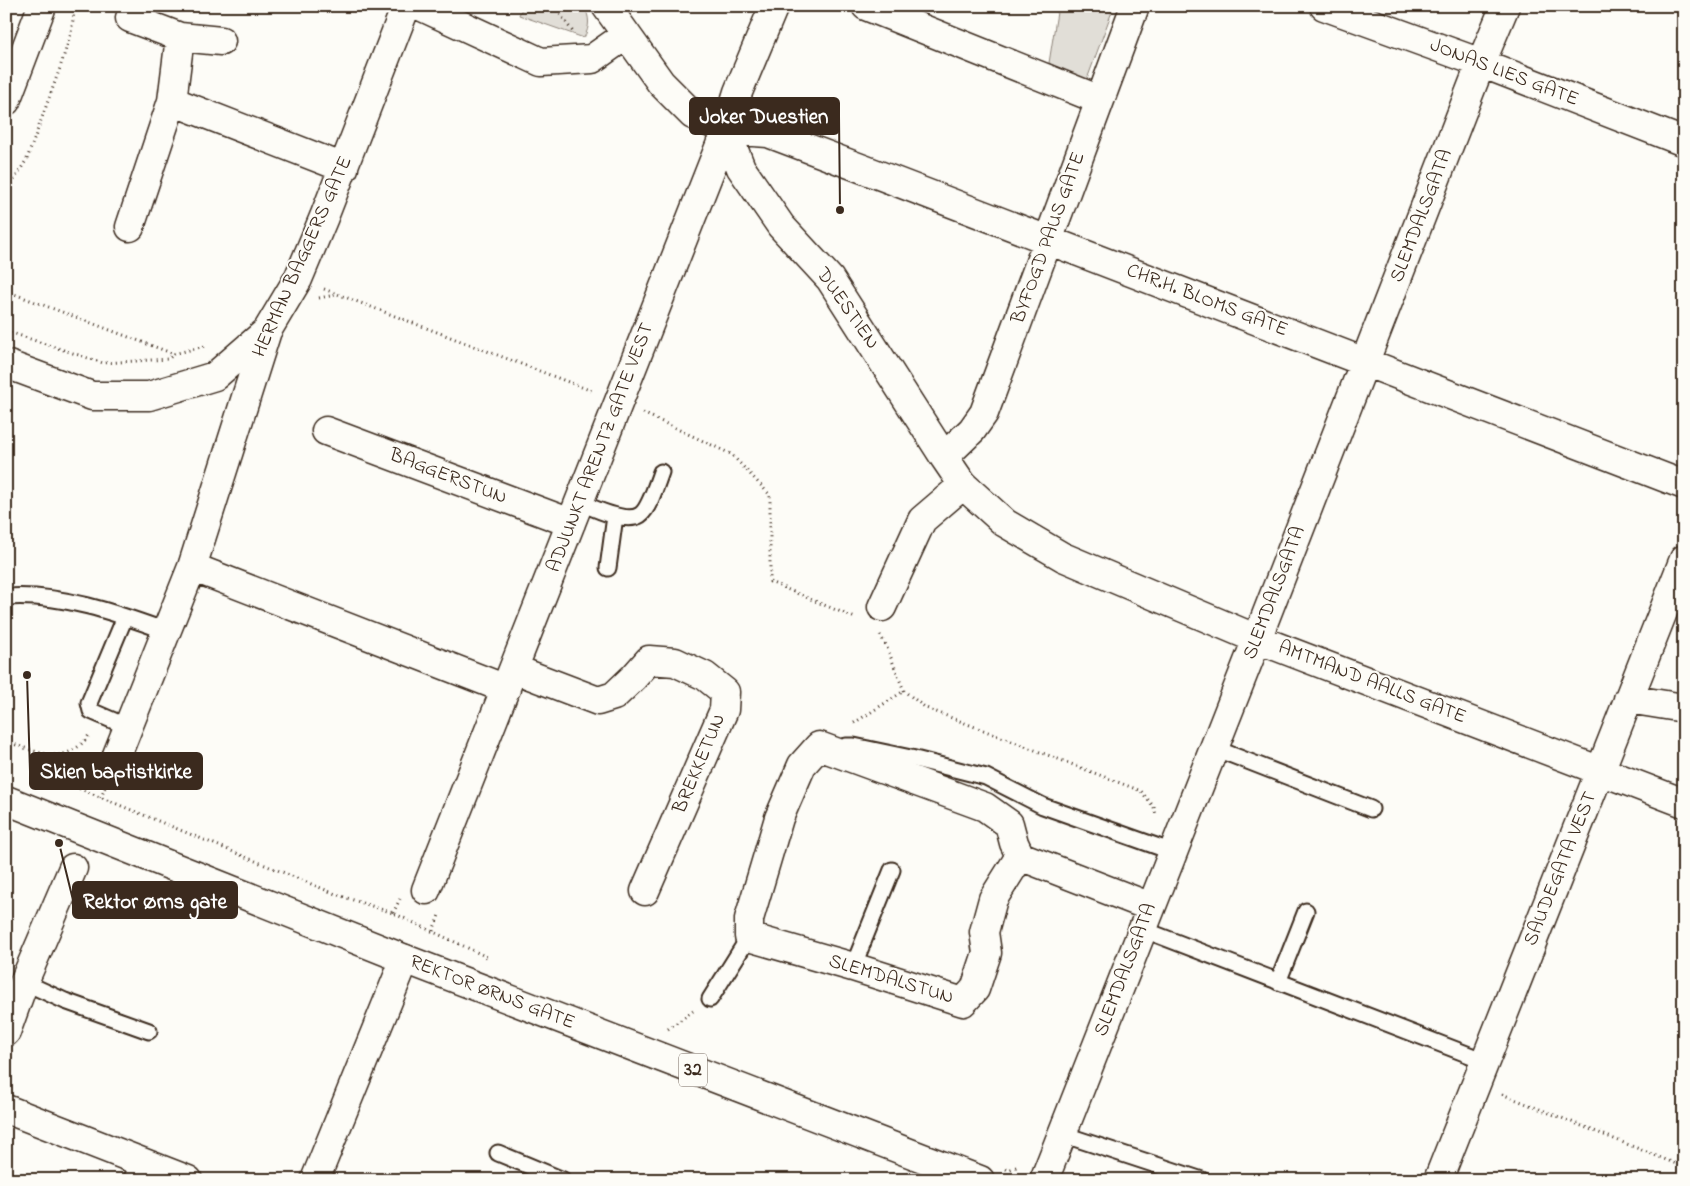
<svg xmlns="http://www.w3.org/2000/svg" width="1690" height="1186" font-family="'Indie Flower',sans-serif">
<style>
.green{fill:#e1ded7;stroke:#8e847a}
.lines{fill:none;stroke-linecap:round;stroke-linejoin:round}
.service-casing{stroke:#3b2a1e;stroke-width:19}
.minor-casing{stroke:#3b2a1e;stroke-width:31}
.secondary-casing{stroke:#3b2a1e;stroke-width:31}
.primary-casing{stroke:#3b2a1e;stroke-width:31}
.path{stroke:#3b2a1e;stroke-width:3;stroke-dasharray:1 4;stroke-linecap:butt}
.service{stroke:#fdfcf7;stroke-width:15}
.minor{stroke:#fdfcf7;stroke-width:28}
.secondary{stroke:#fdfcf7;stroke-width:28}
.primary{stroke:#fdfcf7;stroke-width:28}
.labels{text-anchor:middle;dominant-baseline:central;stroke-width:4;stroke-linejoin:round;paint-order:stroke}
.shield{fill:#fdfcf7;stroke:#75695f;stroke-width:1}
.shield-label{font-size:19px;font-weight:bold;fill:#3b2a1e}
.street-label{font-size:20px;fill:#3b2a1e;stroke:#fdfcf7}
.leader{fill:none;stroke:#3b2a1e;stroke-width:2}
.callout-dot{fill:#3b2a1e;stroke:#fdfcf7;stroke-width:2}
.callout{fill:#3b2a1e;stroke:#3b2a1e;stroke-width:2}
.callout-label{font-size:21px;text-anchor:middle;font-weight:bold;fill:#fff}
</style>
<rect width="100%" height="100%" fill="#fdfcf7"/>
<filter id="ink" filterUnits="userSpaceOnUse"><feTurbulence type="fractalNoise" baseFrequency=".02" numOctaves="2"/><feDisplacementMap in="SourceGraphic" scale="10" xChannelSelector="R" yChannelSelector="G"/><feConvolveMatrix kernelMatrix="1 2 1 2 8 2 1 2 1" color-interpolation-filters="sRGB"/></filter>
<g filter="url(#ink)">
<path class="green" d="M 523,6 L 584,6 C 590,18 590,26 584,38 L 519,15 Z
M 1058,6 L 1114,6 L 1086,82 L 1049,63 Z"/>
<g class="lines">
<defs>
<path id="service" d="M 579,502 C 593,508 626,524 640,515 C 649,509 657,483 661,472
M 608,568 L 615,516
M 6,597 C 60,593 116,613 166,631
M 125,617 L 89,703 L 91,711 L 128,727
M 846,746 L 854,746 L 911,758 L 986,777 L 1043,806 L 1173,852
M 1214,748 L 1371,809
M 1142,929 L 1485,1061
M 853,967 L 892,870
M 24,982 L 65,1001 L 149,1031
M 1278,982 L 1306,911
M 710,999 L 749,937
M 1062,1134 L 1202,1180
M 498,1153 L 563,1180
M 131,1180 L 140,1160"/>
<path id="minor" d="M 420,6 L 541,62 L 592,59 L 626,35
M 606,6 L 661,83 L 693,115 L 726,130 L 741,168 L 781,226 L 830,279 L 944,457 L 963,485 L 1005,523 L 1063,557 L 1257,639 L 1684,803
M 866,6 L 1100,100
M 1324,6 L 1481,63 L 1684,142
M 130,18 L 180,37 L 221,41
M 172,101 L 344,168
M 726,130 L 768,133 C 1074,248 1378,368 1684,485
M 130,227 L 172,101 L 180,37
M 6,364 L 92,396 L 149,396 L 215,376 L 267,331
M 326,431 L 571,523
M 944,457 L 972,430 L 984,413 L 1135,6
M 192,567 L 506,689
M 882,607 L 922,520 L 963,485
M 514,669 L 598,701 L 614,696 L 634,677 L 649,660 L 675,662 L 705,676 L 725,692 L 724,710 L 645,891
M 1628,699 L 1684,708
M 117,755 L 192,567 L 267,331 L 298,279 L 324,217 L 406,6
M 1020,856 L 993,899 L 984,932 L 987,953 L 975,989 L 963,1002 L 853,967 L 749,937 L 749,919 L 779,818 L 802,765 L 819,746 L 985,807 L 1009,824 L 1014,843 L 1020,856 L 1151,907
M 426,890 L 726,130 L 738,92 L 774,6
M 6,1032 L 24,982 L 73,868
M 6,1109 L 188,1180
M 1044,1180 L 1257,639 L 1481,63 L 1505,6
M 1438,1180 L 1684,559"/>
<path id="secondary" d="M 315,1180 L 405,959"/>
<path id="primary" d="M 6,101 L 42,6
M 6,800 L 405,959 L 980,1180"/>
</defs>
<use href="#service" class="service-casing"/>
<use href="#minor" class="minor-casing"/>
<use href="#secondary" class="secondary-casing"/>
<use href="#primary" class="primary-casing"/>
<path class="path" d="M 554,6 L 573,32
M 6,193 L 27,159 L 60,68 L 71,33 L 75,6
M 324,289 L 592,391
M 6,291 L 174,354
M 319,298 L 335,295
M 6,331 L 103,363 L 168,359 L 174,354 L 205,346
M 643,413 L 731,454 L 770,495 L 770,582 L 855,618
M 880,635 L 886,645 L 904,691 L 926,708 L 1141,791 L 1154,807 L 1156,815
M 854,723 L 904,691
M 6,741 C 18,746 43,755 55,755 C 69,755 84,745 90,733
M 31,777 L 61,781 L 338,895 L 393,913 L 487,957
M 101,798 L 107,782
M 393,913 L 400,899
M 433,931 L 439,915
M 668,1029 L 693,1011
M 1502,1094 L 1684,1167
M 1006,1169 L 1008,1170 L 1019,1166"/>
<use href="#service" class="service"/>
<use href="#minor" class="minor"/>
<use href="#secondary" class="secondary"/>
<use href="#primary" class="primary"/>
</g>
</g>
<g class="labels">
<rect class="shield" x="679" y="1053.5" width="28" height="33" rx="4"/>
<g class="shield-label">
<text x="693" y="1070">32</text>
</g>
<g class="street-label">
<text transform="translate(1504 73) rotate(21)">JONAS LIES GATE</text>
<text transform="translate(1422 216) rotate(-69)">SLEMDALSGATA</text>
<text transform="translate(1049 238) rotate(-70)">BYFOGD PAUS GATE</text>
<text transform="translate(303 257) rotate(-66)">HERMAN BAGGERS GATE</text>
<text transform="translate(1207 301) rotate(21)">CHR.H. BLOMS GATE</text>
<text transform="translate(847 309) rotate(55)">DUESTIEN</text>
<text transform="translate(601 448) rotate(-69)">ADJUNKT ARENTZ GATE VEST</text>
<text transform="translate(448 477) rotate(21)">BAGGERSTUN</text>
<text transform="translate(1275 593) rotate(-69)">SLEMDALSGATA</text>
<text transform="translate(1372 683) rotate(21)">AMTMAND AALLS GATE</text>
<text transform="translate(700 764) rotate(-67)">BREKKETUN</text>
<text transform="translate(1561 869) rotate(-68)">SAUDEGATA VEST</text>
<text transform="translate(1126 970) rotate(-69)">SLEMDALSGATA</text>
<text transform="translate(891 980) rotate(17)">SLEMDALSTUN</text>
<text transform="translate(492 993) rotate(21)">REKTOR ØRNS GATE</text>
</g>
</g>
<path class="leader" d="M840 210L839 116M27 675L30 771M59 843L73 900"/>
<g class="callout-dot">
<circle cx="840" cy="210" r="5"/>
<circle cx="27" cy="675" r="5"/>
<circle cx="59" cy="843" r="5"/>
</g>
<g class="callout">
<rect x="690" y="98" width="149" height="36" rx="5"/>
<rect x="30" y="753" width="172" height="36" rx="5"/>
<rect x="73" y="882" width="164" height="36" rx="5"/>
</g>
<g class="callout-label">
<text x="764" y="123">Joker Duestien</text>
<text x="116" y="778">Skien baptistkirke</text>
<text x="155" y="908">Rektor Ørns gate</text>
</g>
<rect width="1690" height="1186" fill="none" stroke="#fdfcf7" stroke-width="25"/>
<rect x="12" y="12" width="1665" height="1161" fill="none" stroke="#3b2a1e" stroke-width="2" filter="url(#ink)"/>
</svg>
